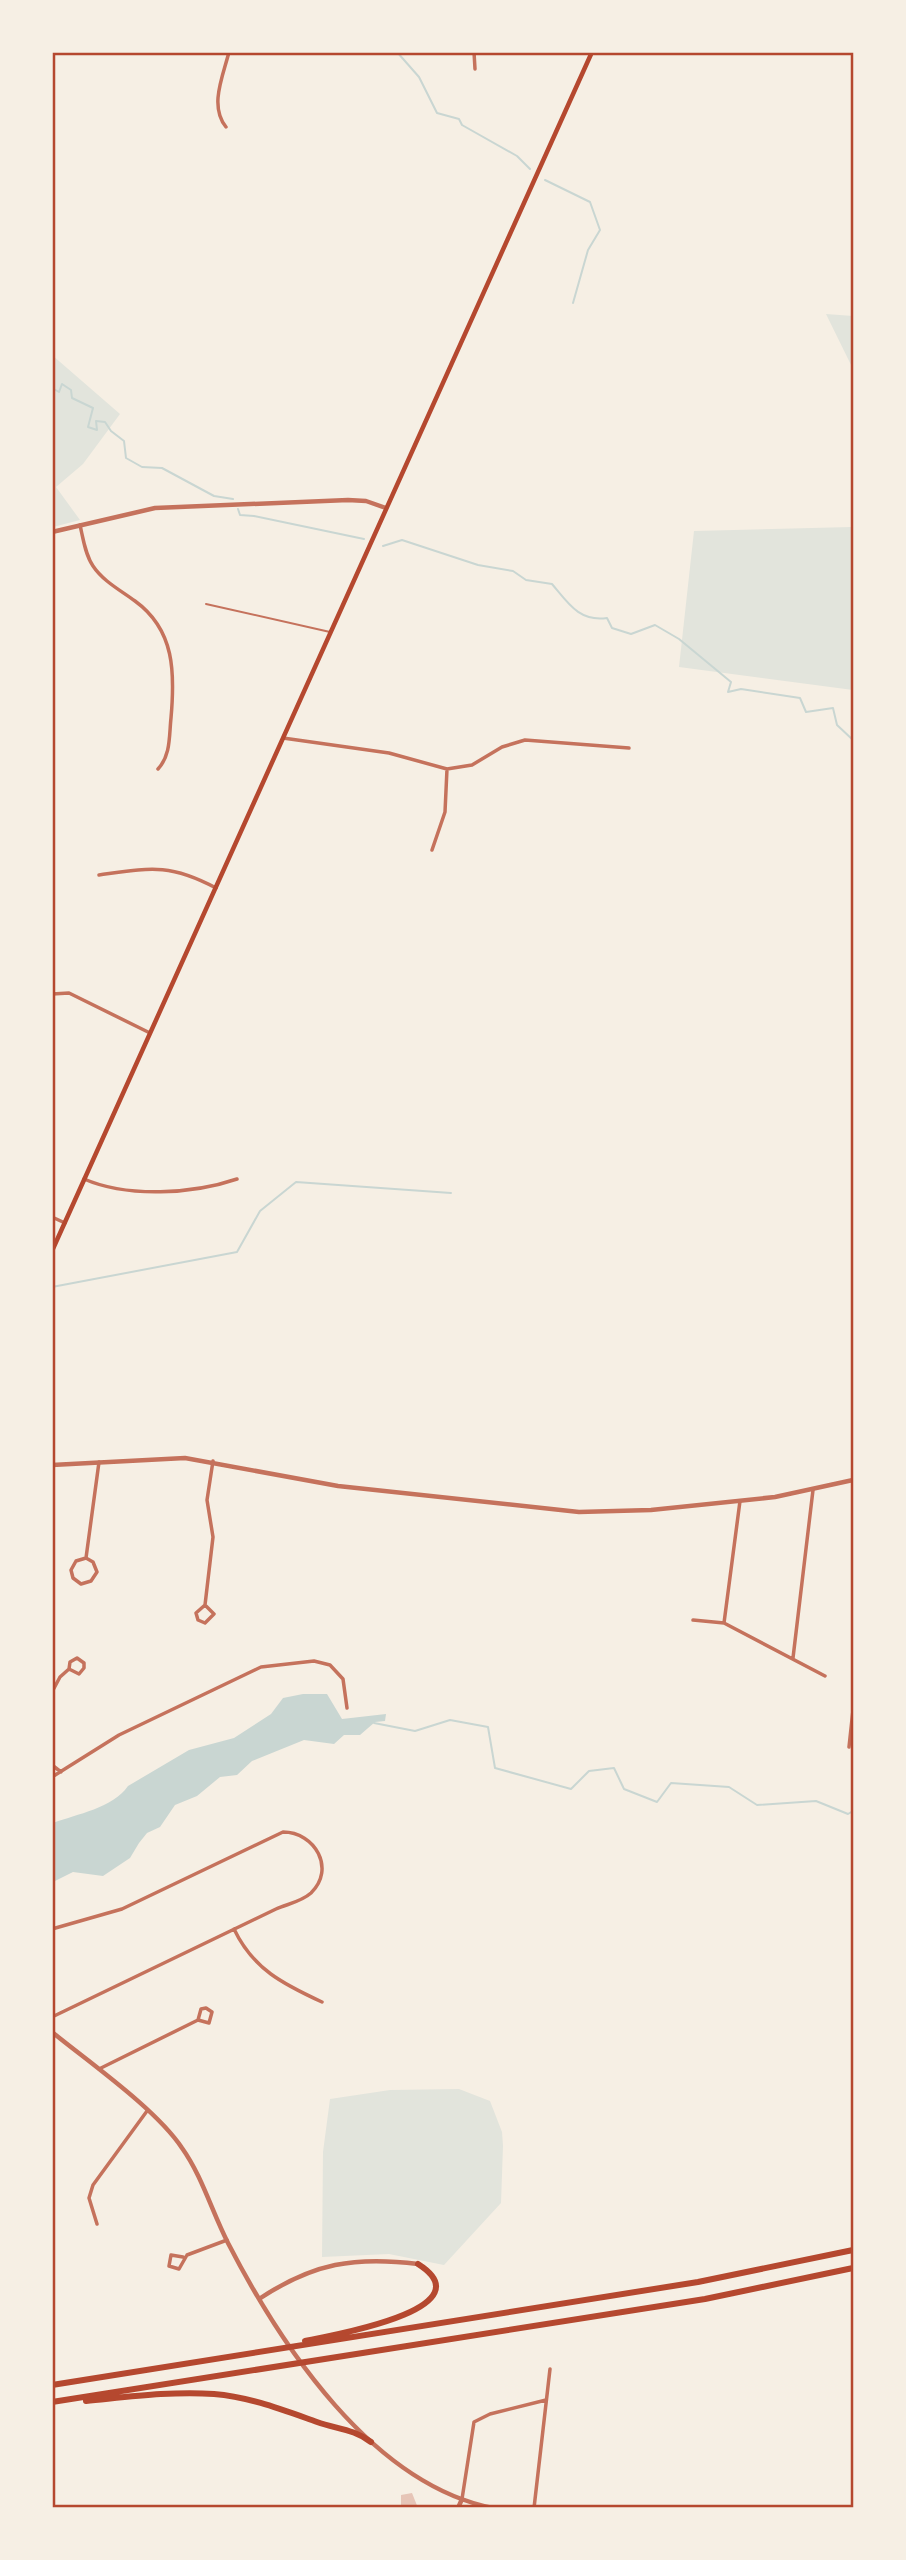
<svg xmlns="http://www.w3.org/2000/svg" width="906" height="2560" font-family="Spectral,serif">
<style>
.green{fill:#e2e4dc}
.water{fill:#c9d6d2}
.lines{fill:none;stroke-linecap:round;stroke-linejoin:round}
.stream{stroke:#c9d6d2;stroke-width:2}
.building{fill:#e6c5b7}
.service{stroke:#c5725c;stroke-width:2}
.minor{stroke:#c5725c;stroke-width:3.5}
.tertiary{stroke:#c5725c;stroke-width:4.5}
.secondary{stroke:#b5482f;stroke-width:4.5}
.motorway{stroke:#b5482f;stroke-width:6}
.neatline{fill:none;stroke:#b5482f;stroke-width:2.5}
</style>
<rect width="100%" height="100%" fill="#f6efe4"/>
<path class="green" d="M 826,314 L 853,316 L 853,369 Z
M 52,355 L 120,414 L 83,464 L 56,487 L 80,520 L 53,527 Z
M 851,527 L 853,690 L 679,667 L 694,531 Z
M 459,2089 L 490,2101 L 502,2132 L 503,2146 L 501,2203 L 444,2265 L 389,2254 L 322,2257 L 323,2152 L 330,2099 L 390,2090 Z"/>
<path class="water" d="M 303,1694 L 327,1694 L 342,1719 L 386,1714 L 385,1721 L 375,1722 L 360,1735 L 344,1735 L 334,1744 L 304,1740 L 252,1761 L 237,1775 L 220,1777 L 197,1796 L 175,1805 L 160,1827 L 147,1833 L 139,1843 L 130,1858 L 103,1876 L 73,1872 L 53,1882 L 53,1823 C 77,1814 113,1808 128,1786 L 189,1750 L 234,1738 L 271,1714 L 283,1698 Z"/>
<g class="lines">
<path class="stream" d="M 397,52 L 419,77 L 437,113 L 459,119 L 462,125 L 517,156 L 530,169
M 545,180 L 590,202 L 600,230 L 588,250 L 573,303
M 52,388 L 59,392 L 62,384 L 71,390 L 72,398 L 93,408 L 88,427 L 97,430 L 96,421 L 105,422 L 111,431 L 124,441 L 126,458 L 142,467 L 162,468 L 214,496 L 233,499
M 238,509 L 240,515 L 254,516 L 364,539
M 383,546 L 402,540 L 478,565 L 513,571 L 526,580 L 552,584 C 568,603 579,622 607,618 L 612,628 L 631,634 L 655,625 L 679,639 L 731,682 L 728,692 L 741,689 L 800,698 L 806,712 L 833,708 L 837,725 L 853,740
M 52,1287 L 237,1252 L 260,1211 L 296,1182 L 451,1193
M 374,1723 L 415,1731 L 450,1720 L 488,1727 L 495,1768 L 571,1789 L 589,1771 L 614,1768 L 624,1789 L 657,1802 L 671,1783 L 729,1787 L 757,1805 L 816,1801 L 848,1814 L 853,1811"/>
</g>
<path class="building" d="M 412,2493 L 418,2508 L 401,2508 L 401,2495 Z"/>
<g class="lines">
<path class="service" d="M 206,604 L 330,632"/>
<path class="minor" d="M 474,52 L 475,69
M 226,127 C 209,106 223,76 229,52
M 80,525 C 83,538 85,554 93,566 C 103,581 120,590 135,601 C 175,630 175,673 171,718 C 169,736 171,755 158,769
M 283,738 L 389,753 L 447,769 L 472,765 L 502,747 L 525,740 L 629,748
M 432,850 L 445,812 L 447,769
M 99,875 C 150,868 169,863 216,888
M 52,994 L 69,993 L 150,1033
M 84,1179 C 128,1198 193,1194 237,1179
M 52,1217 L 65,1223
M 740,1501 L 724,1623 L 825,1676
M 86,1558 L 93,1562 L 97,1572 L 91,1581 L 81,1584 L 73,1578 L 71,1570 L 76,1561 L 86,1558 L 99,1462
M 205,1605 L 214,1614 L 205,1623 L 198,1620 L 196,1613 L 205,1605 L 213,1537 L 207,1500 L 213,1461
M 693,1620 L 724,1623
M 793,1658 L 813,1490
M 52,1692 L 60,1677 L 69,1669 L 70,1662 L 77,1658 L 84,1663 L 84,1668 L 79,1674 L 69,1669
M 849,1747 L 853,1710
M 52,1765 L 61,1772
M 52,1777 L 119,1735 L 261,1667 L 314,1661 L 330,1665 L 343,1679 L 347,1708
M 52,1929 L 122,1909 L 283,1832 C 315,1832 336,1869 311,1893 C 301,1902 287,1904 276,1909 L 52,2017
M 234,1929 C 253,1969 283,1984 322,2002
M 99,2069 L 198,2020 L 209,2023 L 212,2012 L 206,2008 L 201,2009 L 198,2020
M 97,2224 L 89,2198 L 93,2185 L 147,2111
M 183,2257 L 171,2255 L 169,2266 L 179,2269 L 187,2255 L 227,2240
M 462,2499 L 474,2422 L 490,2414 L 546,2400
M 534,2508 L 550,2369"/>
<path class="tertiary" d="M 52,532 L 155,508 L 348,500 L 366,501 L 386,508
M 52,1465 L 185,1458 L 338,1486 L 579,1512 L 651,1510 L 775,1497 L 853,1480
M 52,2032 C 90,2063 156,2109 182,2148 C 202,2176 212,2212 228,2243 C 281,2346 372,2484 493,2508
M 259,2299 C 313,2263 355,2256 418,2264
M 458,2508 L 462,2499"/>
<path class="secondary" d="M 52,1251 L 592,52"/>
<path class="motorway" d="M 305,2341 C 329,2336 489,2309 418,2264
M 52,2385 L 698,2282 L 853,2250
M 86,2401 C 128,2397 171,2391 214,2394 C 250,2397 283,2410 317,2422 C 337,2429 354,2429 371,2442
M 52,2402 L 705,2299 L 853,2268"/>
</g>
<rect width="906" height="2560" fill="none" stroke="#f6efe4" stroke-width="108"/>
<rect x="54" y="54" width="798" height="2452" class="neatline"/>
</svg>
